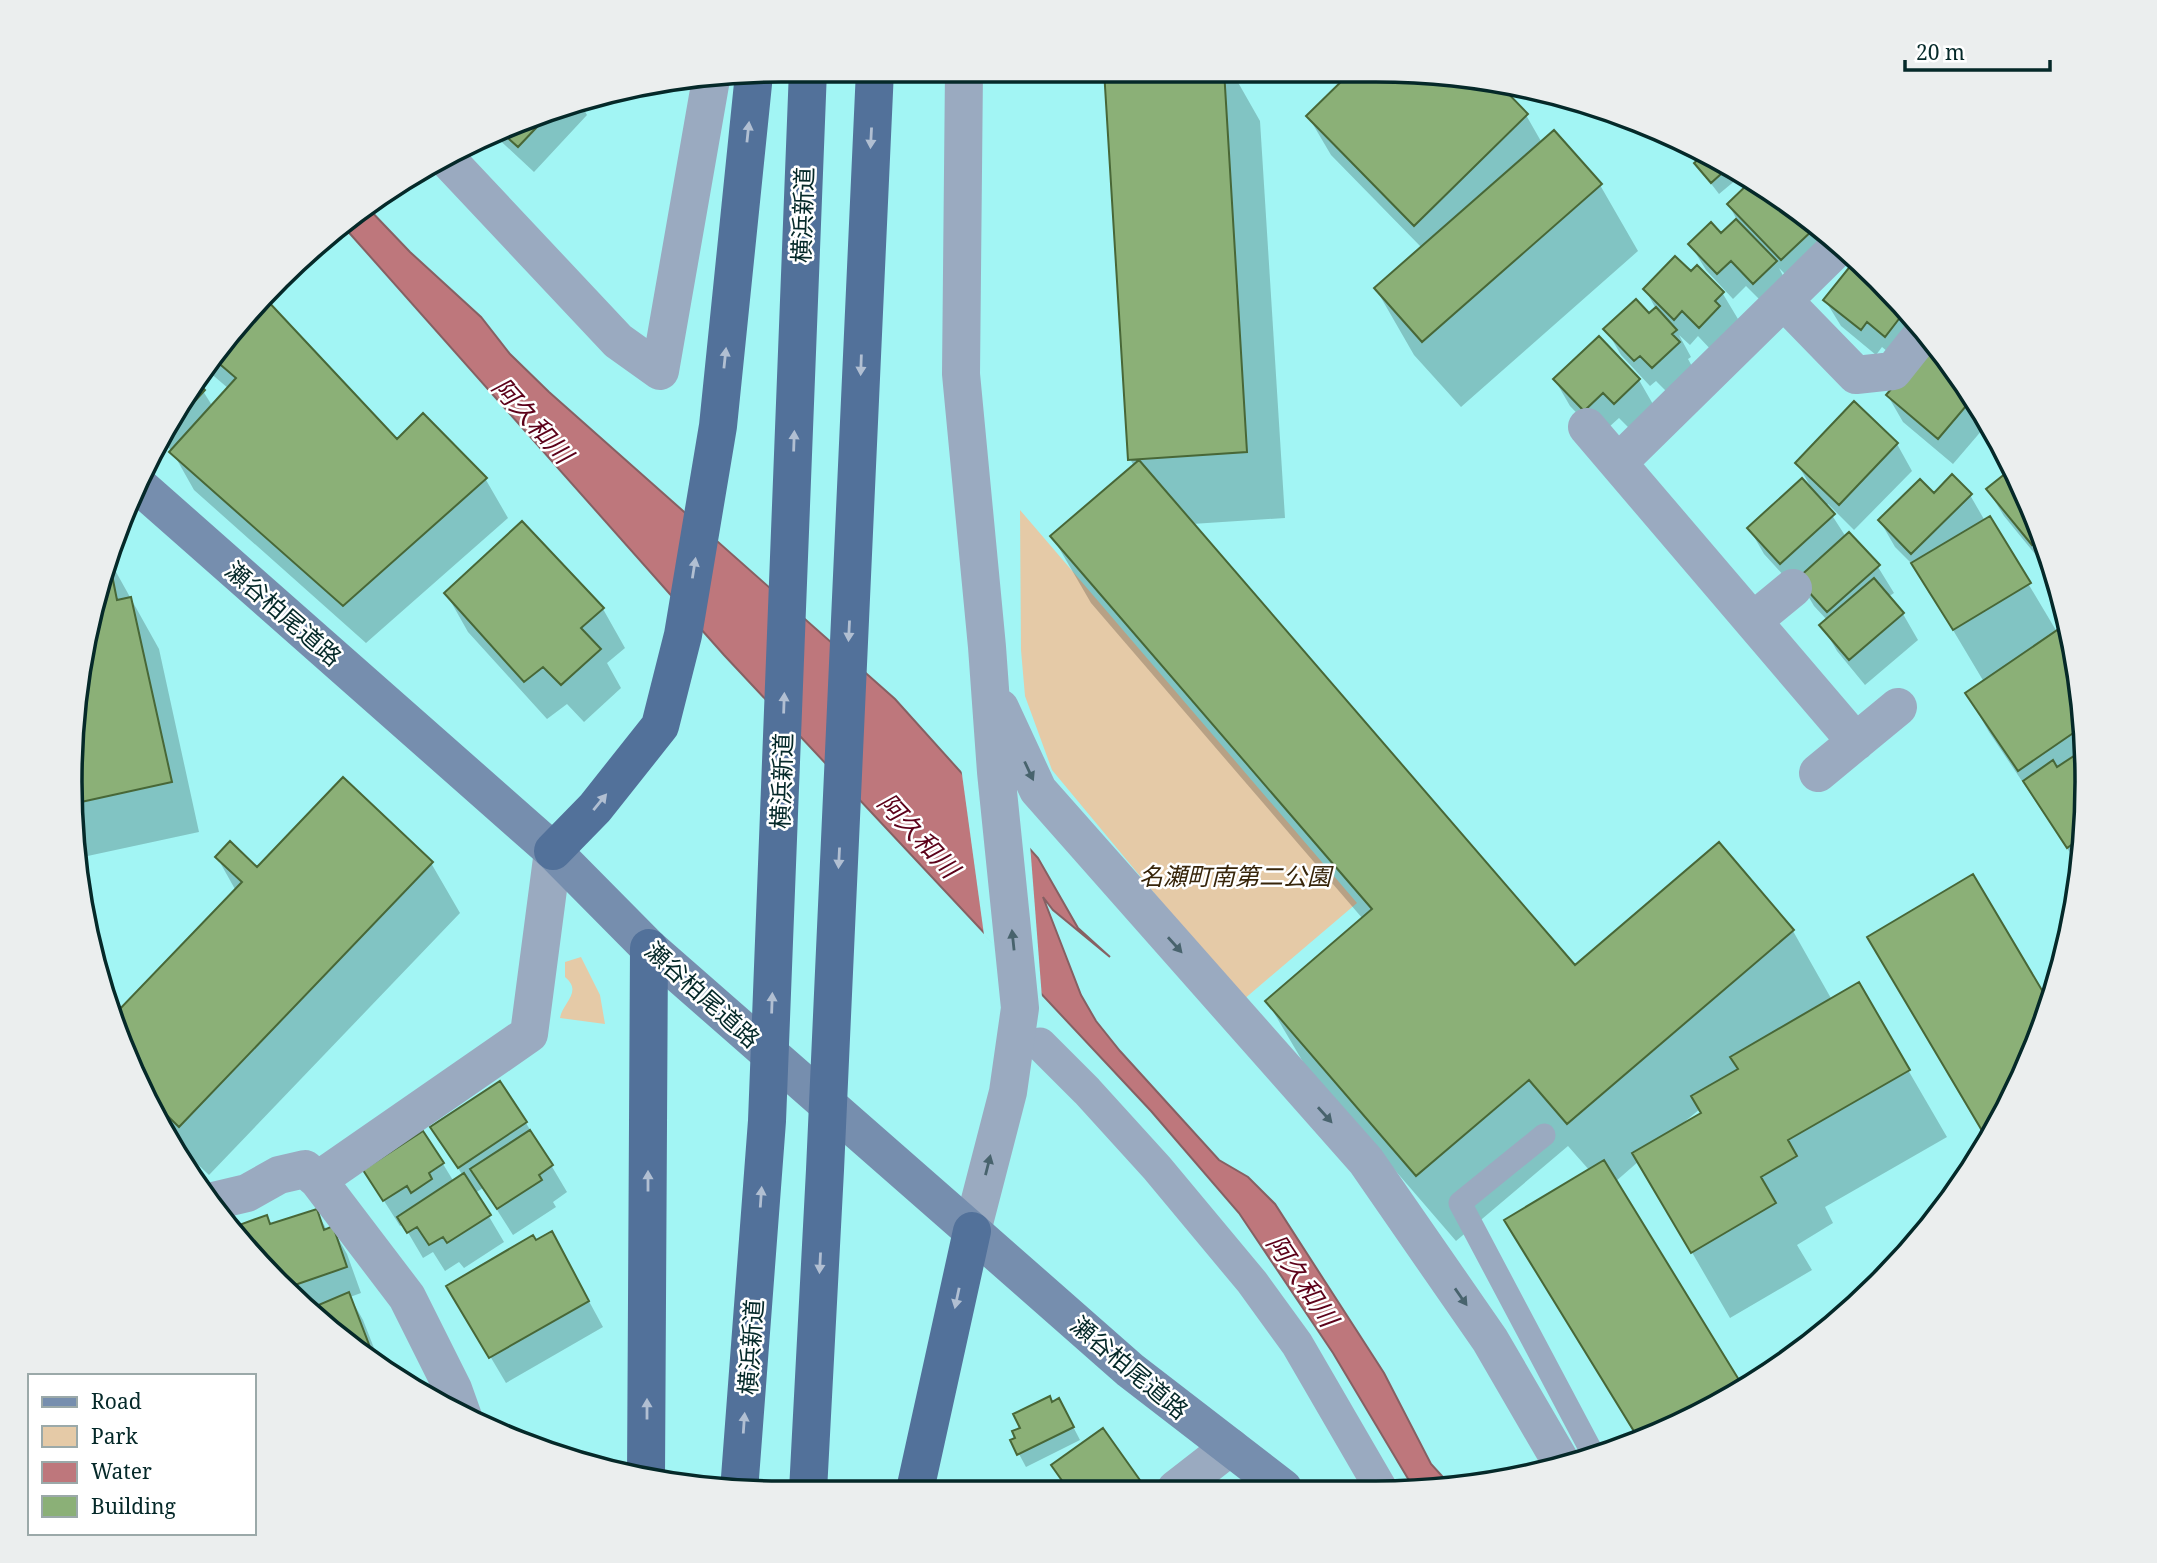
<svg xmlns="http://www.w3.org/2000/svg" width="2157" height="1563" font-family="'Noto Serif','Noto Sans JP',serif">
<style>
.green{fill:#e5caa7}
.water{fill:#be777c;stroke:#866063;stroke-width:2}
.pier{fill:#a2f5f4}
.shadow{fill:#0003;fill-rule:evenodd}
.building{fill:#8bb077;stroke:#486737;stroke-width:2}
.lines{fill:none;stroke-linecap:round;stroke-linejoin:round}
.service{stroke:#9aaac0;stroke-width:23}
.pedestrian{stroke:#9aaac0;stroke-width:33}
.minor{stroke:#9aaac0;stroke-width:38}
.secondary{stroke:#768eae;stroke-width:38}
.trunk{stroke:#52719a;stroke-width:38}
.oneway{fill:#b1bfd2}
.oneway2{fill:#48636d}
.labels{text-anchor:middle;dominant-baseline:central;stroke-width:5;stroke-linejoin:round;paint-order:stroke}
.street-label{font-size:24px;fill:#052929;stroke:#fff}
.park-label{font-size:24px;font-style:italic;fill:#37250a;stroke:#fff}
.water-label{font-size:26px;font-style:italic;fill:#5c0119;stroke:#fff}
.rim{fill:none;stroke:#052929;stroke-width:3.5}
</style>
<rect width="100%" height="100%" fill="#a2f5f4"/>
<path class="green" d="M 1020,510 L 1357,903 L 1243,1000 L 1052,770 L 1025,696 L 1021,650 Z
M 581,957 L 600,995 L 605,1024 L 560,1018 C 563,1002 583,992 565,977 L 565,962 Z"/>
<path class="water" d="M 367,207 L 410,252 L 481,317 L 510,354 L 549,392 L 895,699 L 1038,858 L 1078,928 L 1110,957 L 1053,910 L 1043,897 L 1081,995 L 1096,1021 L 1120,1051 L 1219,1160 L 1248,1177 L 1275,1204 L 1384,1373 L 1431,1464 L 1452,1487 L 1413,1487 L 1333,1353 L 1239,1213 L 1151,1111 L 724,655 L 344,227 Z"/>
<path class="pier" d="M 961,767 L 1030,844 L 1042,998 L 984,935 Z"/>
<path class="shadow" d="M 1106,70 L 1231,70 L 1260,121 L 1285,518 L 1192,524 L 1575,968 L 1793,931 L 1832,1000 L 1858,984 L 1947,1137 L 1825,1207 L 1833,1223 L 1797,1245 L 1812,1270 L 1730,1318 L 1639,1161 L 1615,1182 L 1648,1439 L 1639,1441 L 1507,1220 L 1590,1171 L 1568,1146 L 1456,1241 L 1306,1067 L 1267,1001 L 1363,919 L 1091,603 L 1052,536 L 1134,466 L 1130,459 ZM 1700,1109 L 1703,1114 L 1683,1123 Z
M 579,101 L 587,115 L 534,172 L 492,133 L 509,124 Z
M 1526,115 L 1542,143 L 1600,185 L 1638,251 L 1461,407 L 1414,355 L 1376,289 L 1422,248 L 1331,155 L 1308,116 Z
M 1708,154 L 1743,174 L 1719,194 L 1696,164 Z
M 1753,181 L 1825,232 L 1835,249 L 1797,286 L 1779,268 L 1790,289 L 1769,309 L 1746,286 L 1733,299 L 1706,270 L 1690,244 L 1721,235 L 1737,220 L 1729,205 Z
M 1856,262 L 1898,300 L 1919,338 L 1900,362 L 1882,347 L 1876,355 L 1841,326 L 1825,300 Z
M 1690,273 L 1720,289 L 1738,319 L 1714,353 L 1698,336 L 1690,345 L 1679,335 L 1691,357 L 1688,359 L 1694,370 L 1668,393 L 1656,381 L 1650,386 L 1621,355 L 1606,329 L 1649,316 L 1656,309 L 1645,289 Z
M 263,298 L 397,441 L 423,416 L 486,480 L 508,518 L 366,643 L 194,490 L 172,451 L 161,441 L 198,386 L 203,391 L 213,407 L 229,389 L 208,371 L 247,312 Z
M 1599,338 L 1639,380 L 1654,406 L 1630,429 L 1619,418 L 1599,436 L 1570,406 L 1555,380 Z
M 1933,343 L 1989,422 L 1953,464 L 1903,422 L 1888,396 Z
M 1897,444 L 1912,471 L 1854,530 L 1828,504 L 1826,506 L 1846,537 L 1849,535 L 1878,567 L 1894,593 L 1888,597 L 1903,614 L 1918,640 L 1865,685 L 1837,651 L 1822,625 L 1827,620 L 1814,606 L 1801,584 L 1796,589 L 1764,554 L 1749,528 L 1812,489 L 1797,463 Z
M 2012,470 L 2049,553 L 2052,566 L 2048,570 L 2004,516 L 1988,490 Z
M 1934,495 L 1970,495 L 1985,521 L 1989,518 L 2057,632 L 2081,689 L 2085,828 L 2079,866 L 1989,732 L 1967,694 L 1984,682 L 1916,568 L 1895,547 L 1880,521 Z
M 522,523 L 603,609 L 625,648 L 607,663 L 621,688 L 584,722 L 567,704 L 547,719 L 468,632 L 446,593 Z
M 111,563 L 159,649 L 199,832 L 83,857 L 74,840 L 70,781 L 84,643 Z
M 217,857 L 257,869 L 431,863 L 460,913 L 209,1175 L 168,1136 L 124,1054 L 105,981 L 110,991 L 116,1015 L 236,891 Z
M 526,1123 L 567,1192 L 553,1202 L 556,1207 L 513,1235 L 483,1188 L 475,1193 L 504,1242 L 464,1268 L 459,1262 L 445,1271 L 433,1252 L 423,1258 L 403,1224 L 400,1226 L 365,1171 L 443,1164 L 454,1182 L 463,1176 L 432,1127 Z
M 316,1211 L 327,1230 L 332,1228 L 347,1254 L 361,1293 L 350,1297 L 363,1320 L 381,1366 L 348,1346 L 252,1256 L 266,1217 L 271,1226 Z
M 536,1242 L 566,1259 L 603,1327 L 506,1383 L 449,1287 Z
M 1052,1404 L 1066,1413 L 1080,1440 L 1026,1467 L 1012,1441 L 1018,1438 L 1022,1428 Z
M 1102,1431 L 1141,1484 L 1143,1489 L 1067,1489 L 1053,1465 Z"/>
<path class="building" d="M 1104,70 L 1224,70 L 1247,452 L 1128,460 Z
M 1353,70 L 1376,70 L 1497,82 L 1528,114 L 1414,226 L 1306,116 Z
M 554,109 L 518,147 L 499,130 L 509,124 Z
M 1554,130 L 1602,184 L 1422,342 L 1374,288 Z
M 1706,153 L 1731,165 L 1711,183 L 1694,163 Z
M 1752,180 L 1817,226 L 1781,260 L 1727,204 Z
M 1736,219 L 1777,261 L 1753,284 L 1731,261 L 1717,274 L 1688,244 L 1711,222 L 1721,233 Z
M 1675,256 L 1691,271 L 1697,265 L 1724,292 L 1715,301 L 1720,306 L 1699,328 L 1682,311 L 1674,320 L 1643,289 Z
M 1856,259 L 1890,292 L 1887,297 L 1905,311 L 1885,337 L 1867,322 L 1861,330 L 1823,300 Z
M 264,297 L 397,439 L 423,413 L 487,478 L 343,606 L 169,452 L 236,378 L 215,360 L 247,312 Z
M 1636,299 L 1649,313 L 1656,307 L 1677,330 L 1672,334 L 1680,342 L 1652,368 L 1640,356 L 1634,361 L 1603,329 Z
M 1599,336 L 1640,379 L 1614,404 L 1603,393 L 1584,411 L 1553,379 Z
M 1932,342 L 1972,399 L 1938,439 L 1886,395 Z
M 199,384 L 205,390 L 165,434 Z
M 1854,401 L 1898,443 L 1839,505 L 1795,463 Z
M 1139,460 L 1575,965 L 1719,842 L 1794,930 L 1567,1124 L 1529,1080 L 1416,1176 L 1265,1001 L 1372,909 L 1050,536 Z
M 2011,469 L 2042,537 L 2032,545 L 1986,489 Z
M 1952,474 L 1972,494 L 1911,554 L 1878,520 L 1920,479 L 1934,493 Z
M 1802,478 L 1835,514 L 1780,564 L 1747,528 Z
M 1990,516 L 2031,583 L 1953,630 L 1911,563 Z
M 522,521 L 604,608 L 581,628 L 601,649 L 561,685 L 543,667 L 524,682 L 444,593 Z
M 1849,532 L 1880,565 L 1827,612 L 1797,579 Z
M 110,565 L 117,600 L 131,597 L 172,782 L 72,804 L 70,781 L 84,643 Z
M 1874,578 L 1904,613 L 1849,660 L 1819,625 Z
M 2066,624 L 2081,689 L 2082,727 L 2018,771 L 1965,693 Z
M 2083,750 L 2085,828 L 2084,836 L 2067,848 L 2023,781 L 2053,760 L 2057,767 Z
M 343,777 L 433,862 L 179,1127 L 146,1095 L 124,1054 L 114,1015 L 242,882 L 215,857 L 230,841 L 257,867 Z
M 1973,874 L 2049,1002 L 2013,1097 L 1987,1139 L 1867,937 Z
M 1859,982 L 1910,1070 L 1788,1140 L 1797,1156 L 1761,1177 L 1776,1203 L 1691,1253 L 1632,1153 L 1701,1113 L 1691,1096 L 1738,1069 L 1730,1057 Z
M 500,1081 L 527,1122 L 458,1168 L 430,1127 Z
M 530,1130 L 553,1165 L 539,1175 L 542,1180 L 497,1209 L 470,1169 Z
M 423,1131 L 444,1163 L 429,1173 L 432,1179 L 411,1193 L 407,1186 L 383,1201 L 363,1170 Z
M 1604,1160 L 1744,1388 L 1648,1439 L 1640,1441 L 1504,1220 Z
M 464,1173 L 491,1215 L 447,1243 L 443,1237 L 429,1245 L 417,1227 L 407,1233 L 397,1217 Z
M 317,1209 L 324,1230 L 333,1226 L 347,1267 L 286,1288 L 282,1284 L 278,1272 L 271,1274 L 249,1253 L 239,1225 L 267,1215 L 270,1224 Z
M 552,1231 L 589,1301 L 489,1358 L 446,1286 L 533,1235 L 536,1240 Z
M 349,1292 L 376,1363 L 348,1346 L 309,1309 Z
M 1050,1396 L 1052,1402 L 1059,1398 L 1074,1427 L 1017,1455 L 1010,1440 L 1015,1438 L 1012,1431 L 1020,1428 L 1013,1414 Z
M 1103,1428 L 1142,1483 L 1134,1489 L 1068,1489 L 1051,1465 Z
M 991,1484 L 1013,1490 L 990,1490 Z"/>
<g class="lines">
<path class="service" d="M 1544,1135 L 1460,1203 L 1593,1454"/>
<path class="pedestrian" d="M 1040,1044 L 1087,1091 L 1157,1168 L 1252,1282 L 1297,1344 L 1380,1487"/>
<path class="minor" d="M 964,70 L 961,374 L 987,647 L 996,772 L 1020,1008 L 1008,1092 L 972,1231
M 446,158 L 618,341 L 660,371 L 711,79
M 1784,301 L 1856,375 L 1893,371 L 1924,332
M 1587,427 L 1856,742
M 1618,463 L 1841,244
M 1753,621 L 1793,588
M 1000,708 L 1038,790 L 1366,1161 L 1490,1340 L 1561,1462
M 1818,773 L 1898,707
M 318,1180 L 407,1297 L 453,1389 L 463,1417
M 209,1202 L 247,1193 L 279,1175 L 305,1169 L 318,1180 L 529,1034 L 553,851
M 1176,1489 L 1230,1447"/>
<path class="secondary" d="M 137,484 L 553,851 L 649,948 L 972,1231 L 1130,1370 L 1283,1488"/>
<path class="trunk" d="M 553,851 L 595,808 L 660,726 L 683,635 L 718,426 L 754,74
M 646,1477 L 649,948
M 915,1490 L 972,1231
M 739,1491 L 767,1121 L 808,70
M 808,1491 L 825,1170 L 875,70"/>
</g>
<defs><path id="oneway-solid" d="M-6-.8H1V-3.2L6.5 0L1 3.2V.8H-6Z" transform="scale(1.75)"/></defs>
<g class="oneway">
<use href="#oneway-solid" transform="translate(748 132) rotate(-84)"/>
<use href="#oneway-solid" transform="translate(871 138) rotate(93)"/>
<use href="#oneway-solid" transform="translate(725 358) rotate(-84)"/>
<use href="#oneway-solid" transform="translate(861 365) rotate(92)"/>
<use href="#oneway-solid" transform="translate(794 441) rotate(-88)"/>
<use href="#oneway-solid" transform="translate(694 568) rotate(-81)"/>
<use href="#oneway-solid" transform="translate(849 631) rotate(93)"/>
<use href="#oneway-solid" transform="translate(784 703) rotate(-88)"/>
<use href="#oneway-solid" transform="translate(600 802) rotate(-51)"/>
<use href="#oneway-solid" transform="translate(839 858) rotate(93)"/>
<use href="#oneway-solid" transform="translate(772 1003) rotate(-88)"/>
<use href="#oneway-solid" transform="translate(648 1181) rotate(-90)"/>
<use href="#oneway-solid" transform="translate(761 1197) rotate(-86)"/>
<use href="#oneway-solid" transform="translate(820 1263) rotate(93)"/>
<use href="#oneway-solid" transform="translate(957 1298) rotate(102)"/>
<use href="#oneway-solid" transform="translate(647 1409) rotate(-90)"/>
<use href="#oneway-solid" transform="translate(744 1423) rotate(-86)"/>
</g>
<g class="oneway2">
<use href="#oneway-solid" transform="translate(1029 771) rotate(65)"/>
<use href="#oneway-solid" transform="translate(1013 940) rotate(-96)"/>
<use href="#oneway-solid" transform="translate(1175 945) rotate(48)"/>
<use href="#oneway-solid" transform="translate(1325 1115) rotate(48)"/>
<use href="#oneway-solid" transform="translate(988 1165) rotate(-76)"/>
<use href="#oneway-solid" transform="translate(1461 1297) rotate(55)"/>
</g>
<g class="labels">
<g class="street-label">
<text transform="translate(802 215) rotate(-88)">横浜新道</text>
<text transform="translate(284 613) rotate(41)">瀬谷柏尾道路</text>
<text transform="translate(781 781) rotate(-88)">横浜新道</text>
<text transform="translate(703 994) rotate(42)">瀬谷柏尾道路</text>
<text transform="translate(750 1347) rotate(-86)">横浜新道</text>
<text transform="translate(1130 1367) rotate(40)">瀬谷柏尾道路</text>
</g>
<g class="park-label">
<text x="1235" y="875">名瀬町南第二公園</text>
</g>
<g class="water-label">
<text transform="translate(533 420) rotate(48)">阿久和川</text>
<text transform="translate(919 835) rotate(47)">阿久和川</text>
<text transform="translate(1303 1280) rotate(56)">阿久和川</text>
</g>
</g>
<path d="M0 0H2157V1563H0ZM781 82H1376A699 699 0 0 1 2075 781V782A699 699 0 0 1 1376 1481H781A699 699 0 0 1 82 782V781A699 699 0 0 1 781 82Z" fill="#ebeeee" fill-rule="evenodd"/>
<path class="rim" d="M781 82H1376A699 699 0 0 1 2075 781V782A699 699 0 0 1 1376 1481H781A699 699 0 0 1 82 782V781A699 699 0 0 1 781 82Z"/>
<rect x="28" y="1374" width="228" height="161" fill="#ffffff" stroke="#9ba9a9" stroke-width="2"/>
<rect x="42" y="1397" width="35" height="10" fill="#768eae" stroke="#9ba9a9" stroke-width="2"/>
<text x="91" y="1409" font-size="21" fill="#052929">Road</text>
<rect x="42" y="1426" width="35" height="21" fill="#e5caa7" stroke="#9ba9a9" stroke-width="2"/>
<text x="91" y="1444" font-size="21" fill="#052929">Park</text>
<rect x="42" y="1462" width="35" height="21" fill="#be777c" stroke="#9ba9a9" stroke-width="2"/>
<text x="91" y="1479" font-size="21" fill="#052929">Water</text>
<rect x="42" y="1496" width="35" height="21" fill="#8bb077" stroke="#9ba9a9" stroke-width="2"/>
<text x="91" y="1514" font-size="21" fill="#052929">Building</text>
<path d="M1905 60v10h145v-10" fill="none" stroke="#052929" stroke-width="3.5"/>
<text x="1916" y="60" font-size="21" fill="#052929" stroke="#ffffff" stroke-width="5" paint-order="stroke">20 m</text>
</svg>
